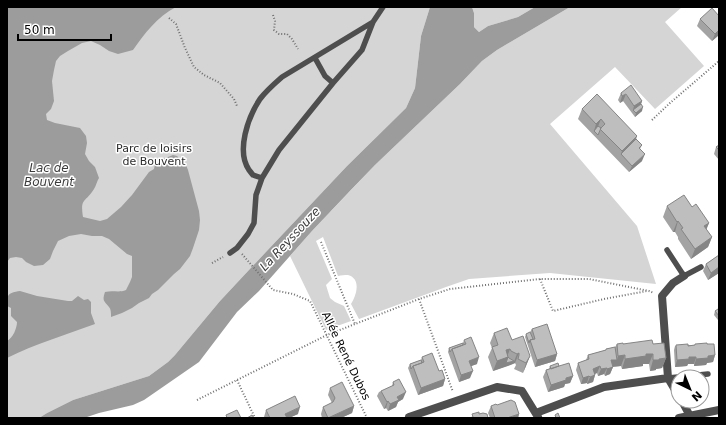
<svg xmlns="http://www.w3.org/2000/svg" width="726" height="425" font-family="'DejaVu Sans',sans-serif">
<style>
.green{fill:#d5d5d5}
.water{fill:#9c9c9c}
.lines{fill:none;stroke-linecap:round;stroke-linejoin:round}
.path{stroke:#707070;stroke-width:2;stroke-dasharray:1 2;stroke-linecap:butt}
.service{stroke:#4e4e4e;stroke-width:5.5}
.minor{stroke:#4e4e4e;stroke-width:8}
.wall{fill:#a3a3a3}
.shaded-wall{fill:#858585}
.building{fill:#bebebe;stroke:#858585}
.labels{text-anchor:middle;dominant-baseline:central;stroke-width:3;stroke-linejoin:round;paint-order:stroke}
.park-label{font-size:11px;fill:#2c2c2c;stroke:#fff}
.street-label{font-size:11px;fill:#000;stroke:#fff}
.water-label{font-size:12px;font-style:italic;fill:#3d3d3d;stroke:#fff}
</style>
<rect width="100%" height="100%" fill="#fff"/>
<path class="green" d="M 7,7 L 430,7 L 421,36 L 415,88 L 406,108 L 347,166 L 248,271 L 220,301 L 175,355 L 168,362 L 149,376 L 73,400 L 47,413 L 39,418 L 7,418 Z
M 472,7 L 535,7 L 518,17 L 488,26 L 479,32 L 474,27 L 474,13 Z
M 570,7 L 682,7 L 665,22 L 704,66 L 655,109 L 615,67 L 550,124 L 637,226 L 656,284 L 550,273 L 469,279 L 446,287 L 359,319 L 351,304 C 356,296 362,279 348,275 C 345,275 341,275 338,276 L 323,237 L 316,241 L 332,279 L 326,285 L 330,298 L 335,302 L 344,306 L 351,321 L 326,330 L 290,256 L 312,231 L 375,165 L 418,124 L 460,84 L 482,61 L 497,50 Z"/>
<path class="water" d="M 7,7 L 176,7 C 157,17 145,33 133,50 L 118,54 L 109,51 L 100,45 L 91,41 L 82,43 L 68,51 L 60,56 L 56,61 L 54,70 L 52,81 L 54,101 L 51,109 L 46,114 L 47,120 L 55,123 L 80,128 L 86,136 L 87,143 L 85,154 L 89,161 L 95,167 L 99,178 C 97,181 96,186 94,189 C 85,203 80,198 83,217 L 100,221 L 107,219 L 121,207 L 132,195 L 149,172 L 154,169 L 155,164 L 158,160 L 163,159 L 173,155 L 177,156 L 186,165 L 188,170 L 199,211 L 200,220 L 199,230 L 193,248 L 190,256 L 180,269 L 174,274 L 158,290 L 152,294 L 149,298 L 139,303 L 132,308 L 122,313 L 111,317 C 111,313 111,309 109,307 C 104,301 102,301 105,292 C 113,290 119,293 126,290 L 130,282 L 132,277 L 132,256 L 127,254 L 109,239 L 102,236 L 92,236 L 81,234 L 69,236 L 58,241 L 53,251 L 50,259 L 43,265 L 34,266 L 26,262 L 22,258 L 16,257 L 10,258 L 7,262 Z
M 430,7 L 472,7 L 474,13 L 474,27 L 479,32 L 488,26 L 518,17 L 535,7 L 570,7 L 497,50 L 482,61 L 460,84 L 418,124 L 375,165 L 349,192 L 312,231 L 259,291 L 237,312 L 199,362 L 144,400 L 133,405 L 99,413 L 84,418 L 39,418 L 47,413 L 73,400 L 149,376 L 168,362 L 175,355 L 220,301 L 248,271 L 347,166 L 406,108 L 415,88 L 421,36 Z
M 20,291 L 37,296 L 68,301 L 72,301 L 78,296 L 84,300 L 88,299 L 91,302 L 91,313 L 95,324 C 65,335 35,344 7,358 L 7,341 C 13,338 17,328 17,322 L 11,316 L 11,308 L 7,306 C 7,294 8,293 20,291 Z"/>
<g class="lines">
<path class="path" d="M 273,15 L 275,21 L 274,30 L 279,34 L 287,34 L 292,39 L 298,49
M 169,18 L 176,24 L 185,48 L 194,67 L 204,75 L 220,83 L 234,99 L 237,106
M 652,120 L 670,103 L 719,61
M 321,242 L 355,324
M 242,254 L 273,290 L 293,294 L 310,301 L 367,418
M 212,263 L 223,257
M 540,279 L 553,311 L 604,299 L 647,291
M 419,299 L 453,392
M 237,380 L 255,418
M 197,400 L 327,335 L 419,299 L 450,289 L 540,279 L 589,279 L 649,291 L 654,293"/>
<path class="service" d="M 315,58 L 325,76 L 333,83
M 262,178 C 259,177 256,176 253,175 C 252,174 250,171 249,170 C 236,151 248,117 260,99 C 266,91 274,84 282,77 L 373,22 L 383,7
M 667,250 L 684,276 L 701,267
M 230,253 L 237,248 L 248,234 L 254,223 L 256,195 L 262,178 L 279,150 L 333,83 L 362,50 L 373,22
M 668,378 L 708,374"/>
<path class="minor" d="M 668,378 L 662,296 L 673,283 L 684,276
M 682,401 L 691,418
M 536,413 L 604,387 L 668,378 L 678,395
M 409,417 L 497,387 L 522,391 L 538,417
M 679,418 L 719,410"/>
</g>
<path class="wall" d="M 719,16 L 719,35 L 712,41 L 697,26 L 700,19 Z
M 621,93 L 642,101 L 641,104 L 642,111 L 635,117 L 623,101 L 620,103 L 618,100 Z
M 582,109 L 636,139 L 642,145 L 640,149 L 642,161 L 629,172 L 578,119 Z
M 719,145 L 719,160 L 714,154 L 716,147 Z
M 667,206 L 692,207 L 709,223 L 706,229 L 712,237 L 708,247 L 691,259 L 678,239 L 678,237 L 675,232 L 673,232 L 663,217 Z
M 719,255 L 719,273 L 708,280 L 703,271 L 706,264 Z
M 719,310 L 719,319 L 718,320 L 714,315 L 715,311 Z
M 532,329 L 557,354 L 555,361 L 535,367 L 525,337 L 526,334 L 530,332 Z
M 494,333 L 512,340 L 530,356 L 523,373 L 514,369 L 516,365 L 515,363 L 493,371 L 488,357 L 492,348 L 490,343 Z
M 464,340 L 477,364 L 471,366 L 470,378 L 459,382 L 448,352 L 449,348 L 463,343 Z
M 617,344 L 653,344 L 666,358 L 662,368 L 656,369 L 656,370 L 650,371 L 649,364 L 643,364 L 643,366 L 622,369 L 621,366 L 613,367 L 610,374 L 605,376 L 604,374 L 598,376 L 597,373 L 595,374 L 595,375 L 593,382 L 587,384 L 587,383 L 581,384 L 576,370 L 578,363 L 586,360 L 588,355 L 606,350 L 606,349 L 615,347 Z
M 695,344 L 707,344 L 715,355 L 713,362 L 707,363 L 706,365 L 694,366 L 694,364 L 688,364 L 687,366 L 675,367 L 674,350 L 675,346 L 676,346 L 676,345 L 695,345 Z
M 422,357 L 439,371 L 445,379 L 443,386 L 418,395 L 408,368 L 410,364 L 421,360 Z
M 550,366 L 559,366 L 573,376 L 570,383 L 565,384 L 564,387 L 548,392 L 543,377 L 546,370 L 549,369 Z
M 393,382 L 403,399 L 398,402 L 396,407 L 388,411 L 386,408 L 384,409 L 377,396 L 379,392 L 392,386 Z
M 330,388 L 354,406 L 352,413 L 341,418 L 322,418 L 321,414 L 323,407 L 332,403 L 328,395 Z
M 491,406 L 519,414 L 518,418 L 490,418 L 488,413 Z
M 266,410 L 298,414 L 289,418 L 264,418 L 264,417 Z"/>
<path class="shaded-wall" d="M 719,30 L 719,35 L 712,41 L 715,34 Z
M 626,94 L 623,101 L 620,103 L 622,96 Z
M 642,101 L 640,107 L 633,110 L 634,106 Z
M 643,107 L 642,111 L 635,117 L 636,113 Z
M 601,119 L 597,129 L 594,131 L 596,124 Z
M 637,136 L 634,146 L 621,154 L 622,151 Z
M 645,154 L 642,161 L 629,172 L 632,166 Z
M 678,221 L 675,232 L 673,232 L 677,222 Z
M 709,223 L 705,233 L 704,226 Z
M 712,237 L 708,247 L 691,259 L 695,249 Z
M 719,267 L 719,273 L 708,280 L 711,273 Z
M 510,349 L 507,357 L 508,357 L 505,367 L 493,371 L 497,361 L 506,350 Z
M 519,353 L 515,363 L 513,364 L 517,354 Z
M 557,354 L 555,361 L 535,367 L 537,360 Z
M 646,354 L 653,354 L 649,364 L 643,364 L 643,366 L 622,369 L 625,359 Z
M 625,355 L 621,366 L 608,367 L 611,360 L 617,360 L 618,356 Z
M 715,355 L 713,362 L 707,363 L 706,365 L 694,366 L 696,359 L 708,356 Z
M 530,356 L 526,366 L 523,373 L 526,363 Z
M 479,357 L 477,364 L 466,368 L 469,361 Z
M 689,357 L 696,357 L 694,364 L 688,364 L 687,366 L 675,367 L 677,360 Z
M 666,358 L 662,368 L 656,369 L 656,370 L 650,371 L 653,360 L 659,359 Z
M 514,361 L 513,364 L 505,367 L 506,363 Z
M 600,366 L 597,373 L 590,376 L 593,369 Z
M 613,367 L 610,374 L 605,376 L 607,369 Z
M 607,368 L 604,374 L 598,376 L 601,369 Z
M 473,371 L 470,378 L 459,382 L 461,375 Z
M 595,375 L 593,382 L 587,384 L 590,377 Z
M 573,376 L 570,383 L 565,384 L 564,387 L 548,392 L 551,385 L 566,378 Z
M 589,376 L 587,383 L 581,384 L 583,378 Z
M 445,379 L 443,386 L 418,395 L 421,388 Z
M 406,392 L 403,399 L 398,402 L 396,407 L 388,411 L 390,404 L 397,397 Z
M 388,401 L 386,408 L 384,409 L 387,402 Z
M 354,406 L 352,413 L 341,418 L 329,418 Z
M 300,407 L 298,414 L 289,418 L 284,418 L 285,414 Z
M 519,414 L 518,418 L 507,418 Z"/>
<path class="building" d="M 712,8 L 719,16 L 719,30 L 715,34 L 700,19 Z
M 631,85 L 642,101 L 634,106 L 626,94 L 622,96 L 621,93 Z
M 597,94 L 637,136 L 622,151 L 600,129 L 605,124 L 601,119 L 596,124 L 582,109 Z
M 641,104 L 643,107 L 636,113 L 633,110 Z
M 598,126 L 601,128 L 598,135 L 594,131 Z
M 636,139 L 642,145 L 639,148 L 645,154 L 632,166 L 621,154 Z
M 719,145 L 719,150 L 716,147 Z
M 684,195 L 692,207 L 696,204 L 709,223 L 704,226 L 712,237 L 695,249 L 681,229 L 683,228 L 678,221 L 677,222 L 667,206 Z
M 719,255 L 719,267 L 711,273 L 706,264 Z
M 718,309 L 719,310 L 719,316 L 715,311 Z
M 547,324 L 557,354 L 537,360 L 530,340 L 535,339 L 532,329 Z
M 507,328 L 512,340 L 523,336 L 530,356 L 526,363 L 518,359 L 519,355 L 519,353 L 517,354 L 511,351 L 510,349 L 506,350 L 508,357 L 497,361 L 492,347 L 498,345 L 494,333 Z
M 530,332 L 533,339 L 530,340 L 529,343 L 526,334 Z
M 471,337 L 479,357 L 469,361 L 473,371 L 461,375 L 452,349 L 466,344 L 464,340 Z
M 652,340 L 653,344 L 664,343 L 666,358 L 659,359 L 659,360 L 653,360 L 653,354 L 646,354 L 646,356 L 625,359 L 625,355 L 618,356 L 617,344 L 623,343 L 623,344 Z
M 463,343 L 463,345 L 452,349 L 450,352 L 449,348 Z
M 707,343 L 707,344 L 714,344 L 715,355 L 708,356 L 708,358 L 696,359 L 696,357 L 689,357 L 689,359 L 677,360 L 676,345 L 688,344 L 688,346 L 695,345 L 695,344 Z
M 615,347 L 617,360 L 611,360 L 613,367 L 607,369 L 607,368 L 601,369 L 600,366 L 593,369 L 595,375 L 590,377 L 589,376 L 583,378 L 578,363 L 589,359 L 588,355 L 606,350 L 606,349 Z
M 432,353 L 439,371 L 442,370 L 445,379 L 421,388 L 413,366 L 424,362 L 422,357 Z
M 508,357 L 509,358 L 514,361 L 506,363 Z
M 421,360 L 422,363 L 413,366 L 411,369 L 410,364 Z
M 558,363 L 559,366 L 551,369 L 550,366 Z
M 569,363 L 573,376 L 566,378 L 566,380 L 551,385 L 546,370 Z
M 399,379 L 406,392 L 397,397 L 399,400 L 390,404 L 388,401 L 387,402 L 381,391 L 394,385 L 393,382 Z
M 342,382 L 354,406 L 328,418 L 323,407 L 333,402 L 335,398 L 330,388 Z
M 295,396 L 300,407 L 285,414 L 287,418 L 270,418 L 266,410 Z
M 511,400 L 515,402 L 519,414 L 507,418 L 495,418 L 491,406 L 496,404 L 497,405 Z
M 237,410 L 241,418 L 227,418 L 226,415 Z
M 479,412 L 479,414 L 483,413 L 487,414 L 488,418 L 469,418 L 473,417 L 472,414 Z
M 558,413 L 560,418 L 556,418 L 555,415 Z
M 252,415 L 254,418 L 247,418 Z"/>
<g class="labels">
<g class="park-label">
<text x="154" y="148">Parc de loisirs<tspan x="154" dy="13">de Bouvent</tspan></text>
</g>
<g class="street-label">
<text transform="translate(346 356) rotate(64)">Allée René Dubos</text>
</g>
<g class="water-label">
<text x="49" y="168">Lac de<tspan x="49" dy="14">Bouvent</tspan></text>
<text transform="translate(290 239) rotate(-47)">La Reyssouze</text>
</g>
</g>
<rect width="726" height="425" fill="none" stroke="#000000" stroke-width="16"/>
<g transform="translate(690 389) rotate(137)"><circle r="19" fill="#ffffff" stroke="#999999"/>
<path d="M0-3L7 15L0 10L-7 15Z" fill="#000000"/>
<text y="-6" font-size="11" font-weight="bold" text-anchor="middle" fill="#000000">N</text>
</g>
<path d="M18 34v6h93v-6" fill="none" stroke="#000000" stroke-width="2"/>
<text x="24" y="34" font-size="12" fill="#000000" stroke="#ffffff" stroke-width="3" paint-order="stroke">50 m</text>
</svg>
